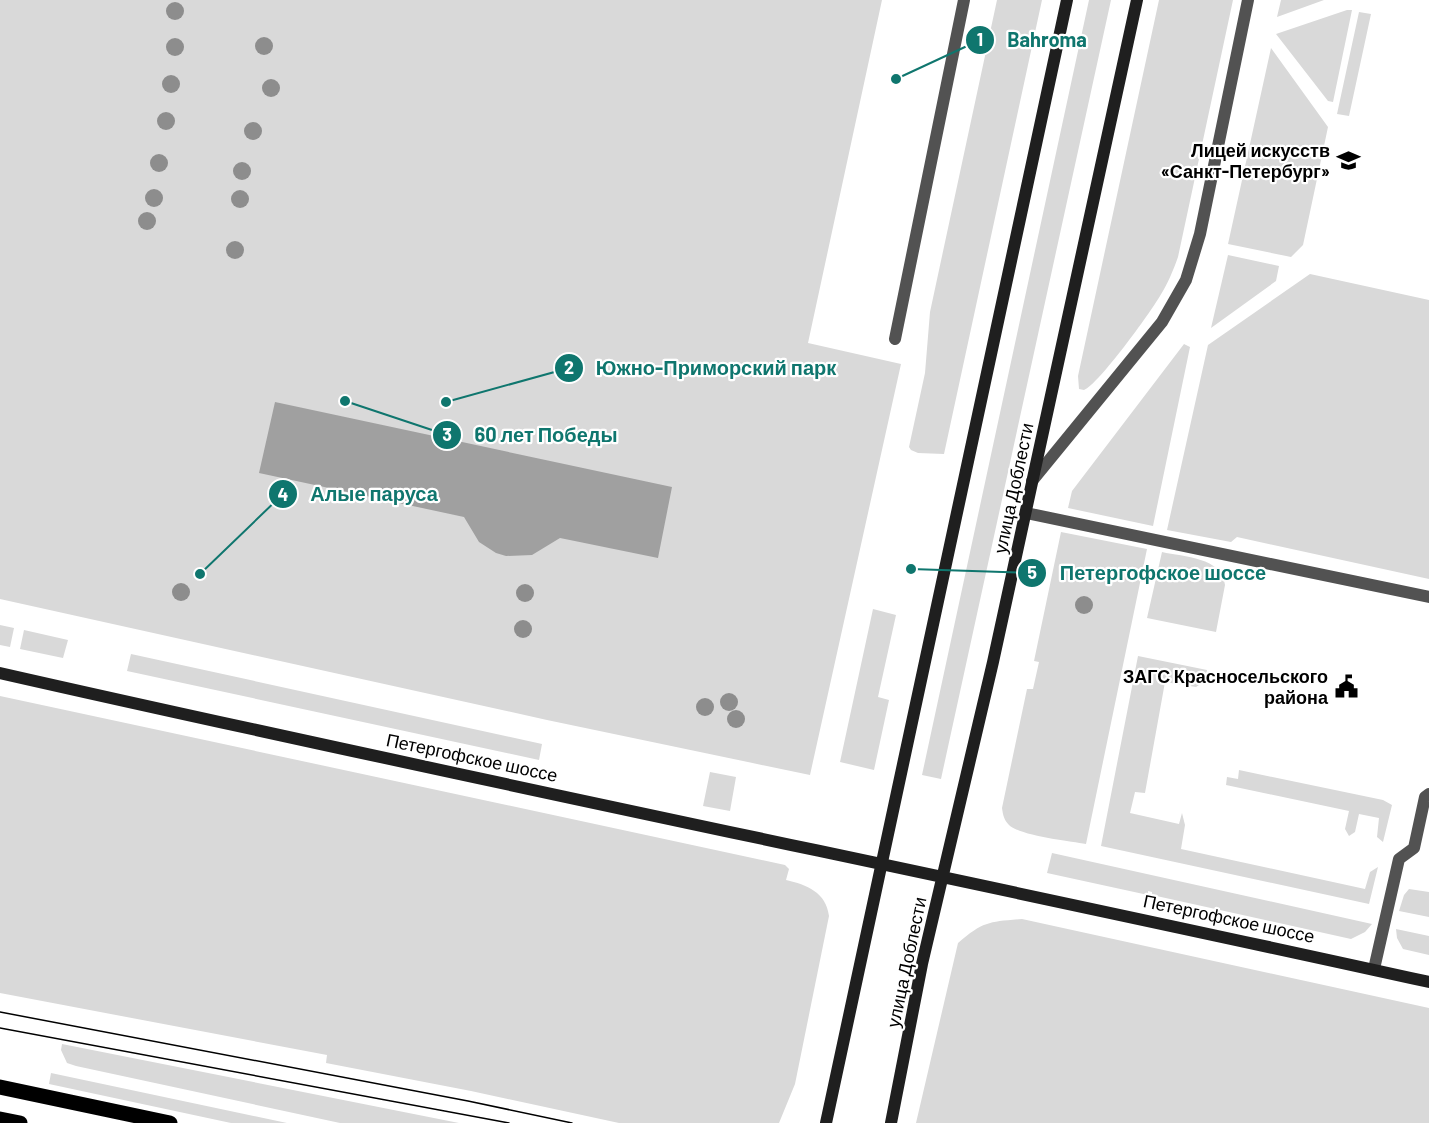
<svg xmlns="http://www.w3.org/2000/svg" width="1429" height="1123" font-family="Barlow,sans-serif">
<style>
.green{fill:#d9d9d9}
.water{fill:#a0a0a0}
.lines{fill:none;stroke-linecap:round;stroke-linejoin:round}
.lane{stroke:#525252;stroke-width:12}
.street{stroke:#525252;stroke-width:12}
.secondary{stroke:#1f1f1f;stroke-width:12}
.primary{stroke:#000;stroke-width:15}
.tram{stroke:#000;stroke-width:1.5}
.tree{fill:#8d8d8d}
.labels{text-anchor:middle;dominant-baseline:central;stroke-width:4.5;stroke-linejoin:round;paint-order:stroke}
.poi-label{font-size:18px;font-weight:bold;fill:#000;stroke:#fff;text-anchor:end}
.street-label{font-size:18px;fill:#000;stroke:#fff}
.leader{fill:none;stroke:#0f766e;stroke-width:2}
.callout-dot{fill:#0f766e;stroke:#fff;stroke-width:2}
.mark-label{font-size:18px;text-anchor:middle;font-weight:bold;fill:#fff}
.callout-label{font-size:20px;text-anchor:middle;font-weight:bold;fill:#0f766e;stroke:#fff;stroke-width:4.5;stroke-linejoin:round;paint-order:stroke}
</style>
<rect width="100%" height="100%" fill="#fff"/>
<path class="green" d="M 0,0 L 882,0 L 808,343 L 901,364 L 810,775 L 547,720 L 0,599 Z
M 997,0 L 1042,0 L 944,454 L 918,453 L 911,450 L 909,447 L 925,373 L 930,312 Z
M 1089,0 L 1111,0 L 941,779 L 922,775 Z
M 1159,0 L 1233,0 L 1178,257 C 1173,271 1168,283 1160,296 C 1150,313 1099,384 1084,390 L 1079,389 L 1078,376 Z
M 1281,0 L 1324,0 L 1277,17 Z
M 1347,10 L 1352,10 L 1333,102 L 1328,101 L 1276,34 Z
M 1359,12 L 1371,14 L 1349,116 L 1337,114 Z
M 1271,48 L 1328,127 L 1303,245 L 1291,257 L 1228,244 Z
M 1228,255 L 1279,266 L 1276,281 L 1211,328 Z
M 1310,274 L 1429,300 L 1429,579 L 1237,537 L 1231,542 L 1167,530 L 1208,345 Z
M 1184,344 L 1190,347 L 1153,526 L 1068,508 L 1072,491 Z
M 1061,532 L 1147,549 L 1086,844 C 1069,841 1021,836 1009,825 C 1004,820 1003,815 1002,808 L 1027,689 L 1033,689 L 1039,662 L 1034,661 Z
M 1162,552 C 1184,557 1222,557 1225,585 L 1216,632 L 1147,618 Z
M 873,609 L 896,615 L 878,697 L 889,700 L 874,770 L 840,762 Z
M 0,625 L 14,628 L 10,647 L 0,645 Z
M 24,630 L 68,640 L 63,658 L 20,649 Z
M 131,654 L 542,744 L 539,760 L 127,671 Z
M 1138,656 L 1207,670 L 1205,681 L 1196,687 L 1165,682 L 1145,793 L 1135,792 L 1130,813 L 1179,824 L 1182,813 L 1185,825 L 1181,849 L 1365,889 L 1370,872 L 1378,867 L 1369,904 L 1101,846 Z
M 0,696 L 785,865 L 789,869 L 786,880 C 807,885 826,892 829,916 L 795,1084 L 779,1123 L 619,1123 L 471,1091 L 326,1063 L 327,1055 L 0,993 Z
M 1239,770 L 1383,800 L 1392,805 L 1383,842 L 1377,837 L 1379,818 L 1359,814 L 1355,832 L 1349,836 L 1345,829 L 1349,811 L 1226,785 L 1227,777 L 1238,779 Z
M 710,772 L 736,777 L 730,811 L 703,806 Z
M 1052,853 L 1372,924 L 1365,932 L 1351,939 L 1152,895 L 1152,892 L 1148,891 L 1148,895 L 1047,873 Z
M 1409,889 L 1429,892 L 1429,917 L 1399,911 L 1404,895 Z
M 1022,919 L 1429,1008 L 1429,1123 L 916,1123 L 958,943 C 984,921 989,922 1022,919 Z
M 1396,929 L 1429,936 L 1429,955 L 1403,949 L 1397,938 Z
M 62,1044 L 459,1123 L 340,1123 L 76,1066 L 67,1063 L 61,1050 Z
M 51,1073 L 287,1123 L 231,1123 L 49,1084 Z"/>
<path class="water" d="M 275,402 L 672,487 L 658,558 L 560,538 L 532,555 L 506,556 L 496,553 L 479,542 L 464,517 L 259,473 Z"/>
<g class="lines">
<path class="lane" d="M 895,339 L 964,0
M 1026,513 L 1429,597
M 1374,969 L 1399,859 L 1414,848 L 1425,797 L 1429,794"/>
<path class="street" d="M 1032,481 L 1162,322 L 1186,280 L 1200,234 L 1248,0"/>
<path class="secondary" d="M 0,673 C 475,781 953,877 1429,982
M 826,1123 L 1067,0
M 891,1123 L 922,964 L 993,662 L 1137,0"/>
<path class="primary" d="M 0,1087 L 170,1123
M 0,1119 L 20,1123"/>
<path class="tram" d="M 0,1012 L 468,1101 L 572,1123
M 0,1028 L 509,1123"/>
</g>
<g class="tree">
<circle cx="175" cy="11" r="9"/>
<circle cx="264" cy="46" r="9"/>
<circle cx="175" cy="47" r="9"/>
<circle cx="171" cy="84" r="9"/>
<circle cx="271" cy="88" r="9"/>
<circle cx="166" cy="121" r="9"/>
<circle cx="253" cy="131" r="9"/>
<circle cx="159" cy="163" r="9"/>
<circle cx="242" cy="171" r="9"/>
<circle cx="154" cy="198" r="9"/>
<circle cx="240" cy="199" r="9"/>
<circle cx="147" cy="221" r="9"/>
<circle cx="235" cy="250" r="9"/>
<circle cx="181" cy="592" r="9"/>
<circle cx="525" cy="593" r="9"/>
<circle cx="1084" cy="605" r="9"/>
<circle cx="523" cy="629" r="9"/>
<circle cx="729" cy="702" r="9"/>
<circle cx="705" cy="707" r="9"/>
<circle cx="736" cy="719" r="9"/>
</g>
<defs>
<symbol id="school-bare" viewBox="-9 -9 18 18"><path d="M0-5L7-2L0 1L-7-2ZM-4 1L0 2.5L4 1V4Q0 6-4 4Z" fill="#000" stroke="#fff" stroke-width="2.5" paint-order="stroke"/></symbol>
<symbol id="civic-bare" viewBox="-9 -9 18 18"><path d="M-.6-6.5H3V-4.5H.6V-3L4-1V1h2V6H-6V1h2V-1L-.6-3ZM-1.2 2.5V6h2.4V2.5Z" fill="#000" stroke="#fff" stroke-width="2.5" paint-order="stroke"/></symbol>
</defs>
<g fill-rule="evenodd">
<use href="#school-bare" x="1332" y="144" width="33" height="33"/>
<use href="#civic-bare" x="1330" y="670" width="33" height="33"/>
</g>
<g class="labels">
<g class="poi-label">
<text x="1330" y="150">Лицей искусств<tspan x="1330" dy="21">«Санкт-Петербург»</tspan></text>
<text x="1328" y="676">ЗАГС Красносельского<tspan x="1328" dy="21">района</tspan></text>
</g>
<g class="street-label">
<text transform="translate(1013 488) rotate(-78)">улица Доблести</text>
<text transform="translate(472 757) rotate(12)">Петергофское шоссе</text>
<text transform="translate(1229 918) rotate(12)">Петергофское шоссе</text>
<text transform="translate(906 962) rotate(-78)">улица Доблести</text>
</g>
</g>
<path class="leader" d="M896 79L980 40M446 402L569 368M345 401L447 435M200 574L283 494M911 569L1032 573"/>
<g class="callout-dot">
<circle cx="896" cy="79" r="6"/>
<circle cx="446" cy="402" r="6"/>
<circle cx="345" cy="401" r="6"/>
<circle cx="200" cy="574" r="6"/>
<circle cx="911" cy="569" r="6"/>
<circle cx="980" cy="40" r="15"/>
<circle cx="569" cy="368" r="15"/>
<circle cx="447" cy="435" r="15"/>
<circle cx="283" cy="494" r="15"/>
<circle cx="1032" cy="573" r="15"/>
</g>
<g class="mark-label">
<text x="980" y="46">1</text>
<text x="569" y="374">2</text>
<text x="447" y="441">3</text>
<text x="283" y="501">4</text>
<text x="1032" y="579">5</text>
</g>
<g class="callout-label">
<text x="1047" y="47">Bahroma</text>
<text x="716" y="375">Южно-Приморский парк</text>
<text x="546" y="442">60 лет Победы</text>
<text x="374" y="501">Алые паруса</text>
<text x="1163" y="580">Петергофское шоссе</text>
</g>
</svg>
